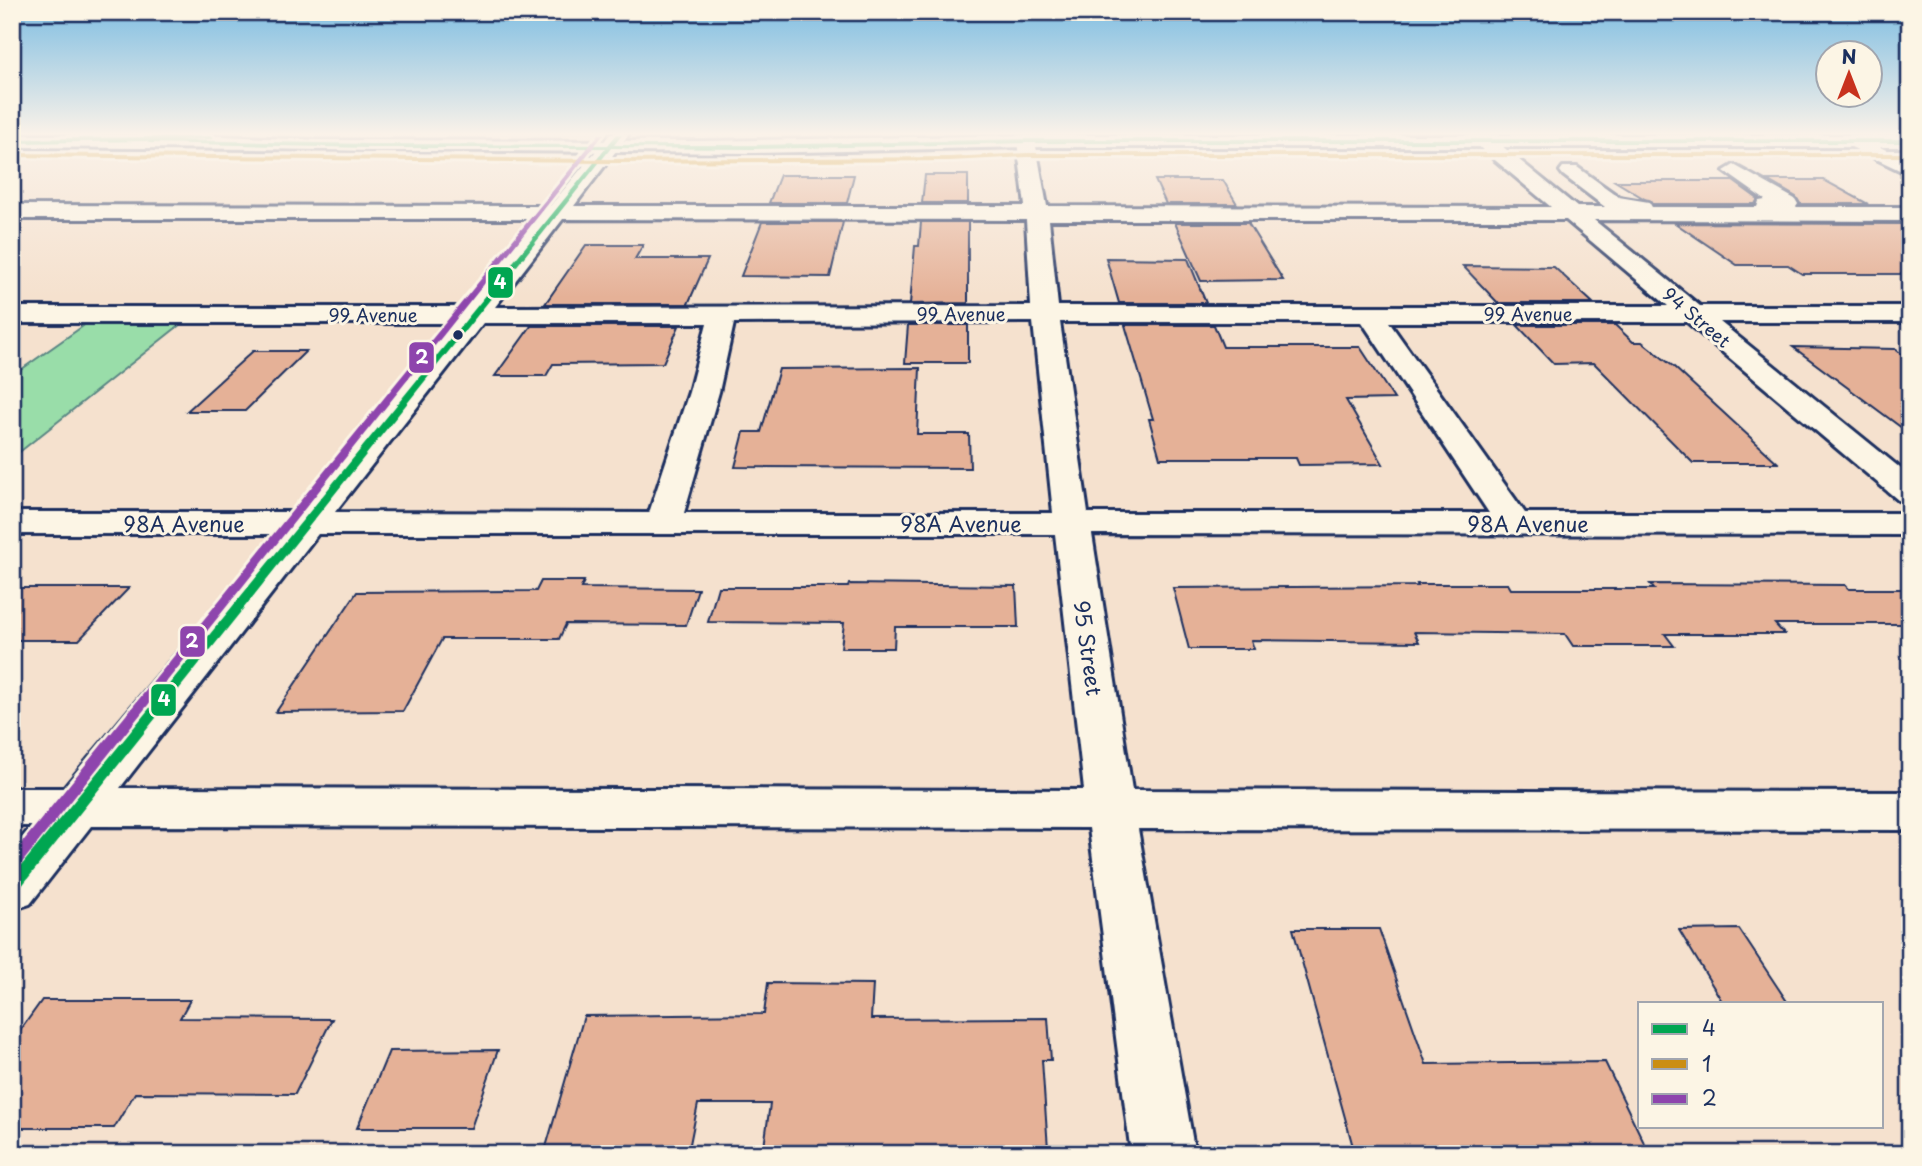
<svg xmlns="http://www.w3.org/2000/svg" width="1922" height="1166" font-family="'Playpen Sans',sans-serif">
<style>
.green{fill:#99dda9;stroke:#5a8684;stroke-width:2}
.building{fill:#e5b197;stroke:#1b2f5e;stroke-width:2}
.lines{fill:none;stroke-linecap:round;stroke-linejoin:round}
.minor-casing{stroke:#1b2f5e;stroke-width:6}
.major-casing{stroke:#1b2f5e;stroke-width:6}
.minor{fill:#fcf5e5;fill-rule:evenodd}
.major{fill:#fcf5e5;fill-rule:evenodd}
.bus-1-casing{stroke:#fcf5e5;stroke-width:6}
.bus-2-casing{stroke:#fcf5e5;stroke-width:6}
.bus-3-casing{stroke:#fcf5e5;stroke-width:6}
.bus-1{fill:#00a651;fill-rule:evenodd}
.bus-2{fill:#cb8e13;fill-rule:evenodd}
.bus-3{fill:#8e44ad;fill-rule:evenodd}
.bus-dot{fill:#1b2f5e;stroke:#fcf5e5;stroke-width:2.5}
.labels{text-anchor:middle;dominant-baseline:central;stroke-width:6;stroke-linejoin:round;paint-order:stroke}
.far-street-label{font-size:18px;fill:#1b2f5e;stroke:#fcf5e5}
.street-label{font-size:21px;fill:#1b2f5e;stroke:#fcf5e5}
.line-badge{stroke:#fcf5e5;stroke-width:2.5}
.badge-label{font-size:19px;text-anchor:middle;font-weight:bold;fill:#fff}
</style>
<rect width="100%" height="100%" fill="#f5e1ce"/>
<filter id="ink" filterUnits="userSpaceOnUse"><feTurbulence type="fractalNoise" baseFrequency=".0143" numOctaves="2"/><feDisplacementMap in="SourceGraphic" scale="14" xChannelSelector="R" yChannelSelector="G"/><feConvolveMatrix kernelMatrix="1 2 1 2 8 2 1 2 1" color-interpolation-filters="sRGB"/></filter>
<g filter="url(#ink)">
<path class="green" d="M 86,324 L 181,324 L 12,458 L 12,376 Z"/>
<path class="building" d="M 780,175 L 854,175 L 847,203 L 769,203 Z
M 925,175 L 968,175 L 968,203 L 922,203 Z
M 1155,180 L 1223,180 L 1237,204 L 1166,204 Z
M 1767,180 L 1824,180 L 1868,204 L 1800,204 L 1796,197 Z
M 1615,181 L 1733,181 L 1758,199 L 1755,204 L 1653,204 Z
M 762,222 L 843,222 L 830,277 L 741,276 Z
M 921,222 L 968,222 L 968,303 L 910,304 L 915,246 L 919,246 Z
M 1175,223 L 1248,223 L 1283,280 L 1201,281 Z
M 1675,223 L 1904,224 L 1910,227 L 1910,274 L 1802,274 L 1788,265 L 1737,265 Z
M 586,245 L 643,245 L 635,259 L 708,259 L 688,304 L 545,304 Z
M 1106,258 L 1188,259 L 1206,303 L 1119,303 Z
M 1463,266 L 1554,267 L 1593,303 L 1498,303 Z
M 908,325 L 968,325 L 968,363 L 905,363 Z
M 1125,325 L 1214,325 L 1223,347 L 1360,347 L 1394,399 L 1346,400 L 1383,464 L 1299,465 L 1296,458 L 1160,458 L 1149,419 L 1153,419 Z
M 1517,325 L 1615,325 L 1633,342 L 1642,342 L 1674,367 L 1778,463 L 1693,463 L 1594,363 L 1554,364 Z
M 531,326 L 679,326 L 663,363 L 553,364 L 546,376 L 495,376 Z
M 1793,347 L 1895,349 L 1910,360 L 1910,434 Z
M 253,351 L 306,351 L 245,411 L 187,411 Z
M 920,368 L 917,434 L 969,434 L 970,468 L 735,467 L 744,432 L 761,432 L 779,369 Z
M 541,581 L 584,581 L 581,588 L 698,589 L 686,625 L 566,624 L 559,639 L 442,639 L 403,711 L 276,712 L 357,592 L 536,591 Z
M 849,584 L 1016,586 L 1018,627 L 895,627 L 894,648 L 841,648 L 844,623 L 708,622 L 718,587 L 848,587 Z
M 1417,584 L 1508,584 L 1511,589 L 1654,589 L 1650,584 L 1845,585 L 1849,589 L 1910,589 L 1910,624 L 1775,624 L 1784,634 L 1665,634 L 1674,646 L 1573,646 L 1565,634 L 1414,632 L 1419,642 L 1251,640 L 1254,649 L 1189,649 L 1173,588 L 1418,586 Z
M 12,588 L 129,588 L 79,640 L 12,640 Z
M 1293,929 L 1379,929 L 1426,1064 L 1605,1062 L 1646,1147 L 1455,1148 L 1457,1154 L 1355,1154 Z
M 1739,929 L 1788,1003 L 1723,1003 L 1679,930 Z
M 768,983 L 873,984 L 871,1019 L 1048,1018 L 1051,1060 L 1042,1060 L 1048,1149 L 763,1154 L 770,1104 L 698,1104 L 688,1154 L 544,1154 L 584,1016 L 764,1014 Z
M 42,1000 L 190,1000 L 180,1018 L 332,1019 L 295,1094 L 135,1093 L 114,1128 L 12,1128 L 12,1042 Z
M 498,1050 L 471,1128 L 357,1128 L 389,1051 Z"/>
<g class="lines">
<defs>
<path id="minor" d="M 610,134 L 629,134 L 574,206 L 1025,206 L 1017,141 L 1026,135 L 1035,141 L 1047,206 L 1551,207 L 1477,145 L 1475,141 L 1484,135 L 1491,137 L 1577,207 L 1605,207 L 1563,175 L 1560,171 L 1563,167 L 1577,167 L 1619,197 L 1649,202 L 1652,207 L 1757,207 L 1759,201 L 1765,200 L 1724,171 L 1734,165 L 1795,199 L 1798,204 L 1796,207 L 1910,207 L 1910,221 L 1594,220 L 1700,306 L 1910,306 L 1910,322 L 1720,322 L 1910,476 L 1910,503 L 1898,500 L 1687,322 L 1389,322 L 1525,513 L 1910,513 L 1910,535 L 1092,534 L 1132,790 L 1910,792 L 1910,830 L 1138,829 L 1195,1154 L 1131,1154 L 1089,828 L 91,826 L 30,904 L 12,910 L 12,850 L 32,826 L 12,826 L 12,788 L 64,788 L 276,534 L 12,534 L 12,512 L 294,512 L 452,323 L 12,323 L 12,307 L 466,307 L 539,219 L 12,219 L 12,205 L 550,206 ZM 563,219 L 1026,220 L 1031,306 L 495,307 ZM 1049,220 L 1566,220 L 1668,306 L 1058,306 ZM 1033,322 L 1053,513 L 684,513 L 719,392 L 734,323 ZM 1060,322 L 1362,322 L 1489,513 L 1088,513 ZM 483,323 L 707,323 L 689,392 L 649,513 L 335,512 ZM 318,534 L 1055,534 L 1084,790 L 120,788 Z
M 1854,135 L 1910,161 L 1910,175 L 1847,145 L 1845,141 L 1847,137 Z"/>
<path id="major" d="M 175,134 L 316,140 L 701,141 L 1026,135 L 1910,135 L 1910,147 L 1026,147 L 755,153 L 12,147 L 12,135 Z"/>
</defs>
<use href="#minor" class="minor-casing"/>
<use href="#major" class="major-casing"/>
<use href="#minor" class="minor"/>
<use href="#major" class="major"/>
<defs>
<path id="bus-1" d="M 617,134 L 622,135 L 614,145 L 755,145 L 1026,139 L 1910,139 L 1910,143 L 1026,143 L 755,149 L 611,148 L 17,892 L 12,894 L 12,877 L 606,148 L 371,148 L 149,143 L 147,141 L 12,143 L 12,139 L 212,136 L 214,139 L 177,140 L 371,144 L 608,145 Z"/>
<path id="bus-2" d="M 12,153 L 610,159 L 949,157 L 1026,153 L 1910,153 L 1910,157 L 1026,157 L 949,161 L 610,163 L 12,157 Z"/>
<path id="bus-3" d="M 599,134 L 604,134 L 17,869 L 12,871 L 12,855 Z"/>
</defs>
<use href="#bus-1" class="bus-1-casing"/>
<use href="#bus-2" class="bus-2-casing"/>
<use href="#bus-3" class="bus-3-casing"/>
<use href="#bus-1" class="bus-1"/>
<use href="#bus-2" class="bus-2"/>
<use href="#bus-3" class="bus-3"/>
</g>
</g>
<linearGradient id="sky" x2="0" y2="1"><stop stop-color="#7dbde2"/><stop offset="0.45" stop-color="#faf2e9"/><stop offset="1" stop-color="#faf2e9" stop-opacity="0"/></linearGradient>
<rect width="1922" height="297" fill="url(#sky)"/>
<circle class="bus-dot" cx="458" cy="335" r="6"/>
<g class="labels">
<g class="far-street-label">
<text x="961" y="313">99 Avenue</text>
<text x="1528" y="313">99 Avenue</text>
<text x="373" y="314">99 Avenue</text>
<text transform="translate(1697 317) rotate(40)">94 Street</text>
</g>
<g class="street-label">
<text x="184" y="523">98A Avenue</text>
<text x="961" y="523">98A Avenue</text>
<text x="1528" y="523">98A Avenue</text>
<text transform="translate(1089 648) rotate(82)">95 Street</text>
</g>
</g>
<g class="line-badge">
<rect x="487" y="266" width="27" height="33" rx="7" fill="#00a651"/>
<rect x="408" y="341" width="27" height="33" rx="7" fill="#8e44ad"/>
<rect x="179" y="625" width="27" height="33" rx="7" fill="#8e44ad"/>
<rect x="150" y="683" width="27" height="34" rx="7" fill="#00a651"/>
</g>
<g class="badge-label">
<text x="500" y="289">4</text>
<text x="422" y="364">2</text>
<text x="192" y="648">2</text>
<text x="164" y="706">4</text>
</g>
<rect width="1922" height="1166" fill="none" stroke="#fcf5e5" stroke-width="42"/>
<rect x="21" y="21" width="1880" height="1124" fill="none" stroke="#1b2f5e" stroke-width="2.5" filter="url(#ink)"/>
<rect x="1638" y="1002" width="245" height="126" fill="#fcf5e5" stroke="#a2a6af" stroke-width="2"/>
<rect x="1652" y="1024" width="35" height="10" fill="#00a651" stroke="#a2a6af" stroke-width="2"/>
<text x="1702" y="1036" font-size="21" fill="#1b2f5e">4</text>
<rect x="1652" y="1059" width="35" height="10" fill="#cb8e13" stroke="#a2a6af" stroke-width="2"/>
<text x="1702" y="1072" font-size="21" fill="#1b2f5e">1</text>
<rect x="1652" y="1094" width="35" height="10" fill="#8e44ad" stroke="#a2a6af" stroke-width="2"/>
<text x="1702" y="1106" font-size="21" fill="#1b2f5e">2</text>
<g transform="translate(1849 74)"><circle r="33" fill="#fcf5e5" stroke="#a2a6af" stroke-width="2"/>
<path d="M0-5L12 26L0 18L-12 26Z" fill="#c8321e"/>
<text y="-10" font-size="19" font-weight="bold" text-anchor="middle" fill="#1b2f5e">N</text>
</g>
</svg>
